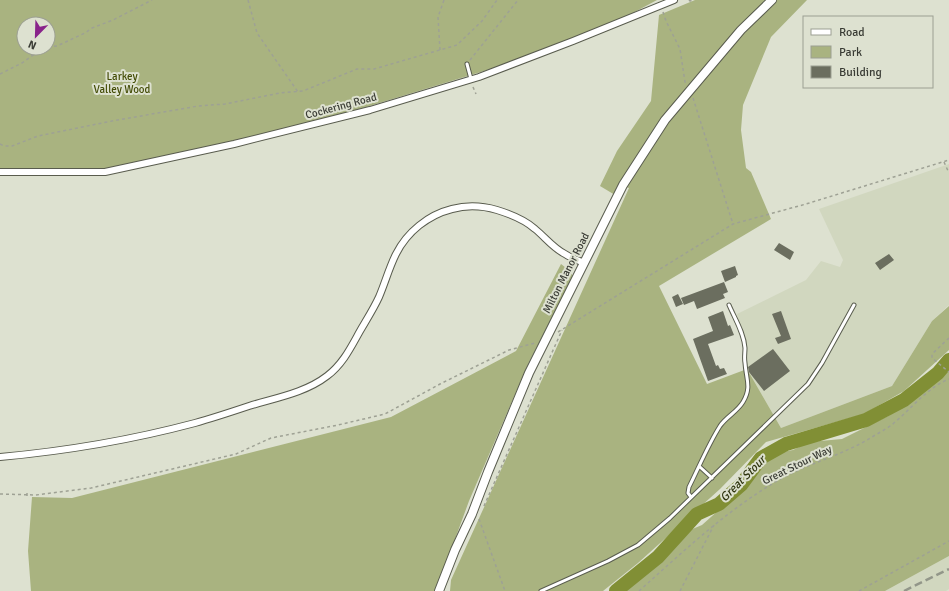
<svg xmlns="http://www.w3.org/2000/svg" width="949" height="591" font-family="Signika,sans-serif">
<style>
.built{fill:#d1d7bf}
.green{fill:#a9b380;fill-rule:evenodd}
.lines{fill:none;stroke-linecap:round;stroke-linejoin:round}
.river{stroke:#818f35;stroke-width:14}
.building{fill:#6b6e5f}
.service-casing{stroke:#595c4e;stroke-width:5}
.minor-casing{stroke:#595c4e;stroke-width:8}
.tertiary-casing{stroke:#595c4e;stroke-width:10}
.path{stroke:#9ea194;stroke-width:1.5;stroke-dasharray:3 3;stroke-linecap:butt}
.service{stroke:#fff;stroke-width:3}
.minor{stroke:#fff;stroke-width:6}
.tertiary{stroke:#fff;stroke-width:8}
.rail{stroke:#929689;stroke-width:2.5;stroke-dasharray:8 4;stroke-linecap:butt}
.labels{text-anchor:middle;dominant-baseline:central;stroke-width:4;stroke-linejoin:round;paint-order:stroke}
.park-label{font-size:11px;fill:#444d07;stroke:#dde1d0}
.street-label{font-size:11px;fill:#3a3c35;stroke:#dde1d0}
.water-label{font-size:12px;font-style:italic;fill:#2f350f;stroke:#dde1d0}
</style>
<rect width="100%" height="100%" fill="#dde1d0"/>
<path class="built" d="M 949,164 L 949,305 L 932,321 L 892,386 L 781,428 L 747,369 L 737,314 L 806,280 L 821,261 L 840,267 L 843,260 L 819,209 Z
M 949,556 L 949,589 L 946,591 L 885,591 Z"/>
<path class="green" d="M 0,0 L 657,0 L 605,28 L 539,54 L 363,108 L 234,142 L 104,169 L 0,170 ZM 24,24 L 48,24 L 48,48 L 24,48 Z
M 695,0 L 807,0 L 771,37 L 743,105 L 741,130 L 746,168 L 751,172 L 771,219 L 659,286 L 707,384 L 747,369 L 781,428 L 892,386 L 932,321 L 949,306 L 949,350 L 904,391 L 864,414 L 766,442 L 720,489 L 638,563 L 603,591 L 450,591 L 451,580 L 629,188 L 620,185 L 615,195 L 600,186 L 617,151 L 651,101 L 659,15 Z
M 561,264 L 570,271 L 573,277 L 529,362 L 469,501 L 436,591 L 31,591 L 28,551 L 32,497 L 72,498 L 391,417 L 516,351 Z
M 949,368 L 949,556 L 885,591 L 622,591 L 661,559 L 690,530 L 702,525 L 739,492 L 754,476 L 761,466 L 776,453 L 793,450 L 809,442 L 842,439 L 888,416 L 915,398 L 933,383 L 945,374 Z"/>
<g class="lines">
<path class="river" d="M 616,591 L 658,557 L 697,514 L 719,504 L 741,485 L 761,458 L 786,444 L 866,420 L 904,400 L 938,373 L 949,360"/>
</g>
<path class="building" d="M 779,243 L 794,252 L 790,260 L 774,250 Z
M 889,254 L 894,260 L 880,270 L 875,263 Z
M 735,266 L 738,275 L 736,276 L 736,277 L 725,282 L 721,271 Z
M 724,282 L 728,292 L 723,294 L 725,298 L 697,309 L 694,301 L 684,305 L 681,298 Z
M 678,294 L 683,304 L 676,307 L 672,297 Z
M 723,311 L 728,326 L 730,325 L 734,335 L 708,344 L 716,366 L 718,365 L 720,369 L 724,368 L 727,374 L 708,381 L 693,339 L 713,331 L 708,317 Z
M 781,311 L 791,339 L 778,344 L 775,338 L 781,336 L 772,314 Z
M 773,349 L 790,371 L 764,391 L 749,372 L 748,367 Z"/>
<g class="lines">
<defs>
<path id="service" d="M 467,64 L 471,79
M 700,467 L 712,478
M 691,497 L 688,493 L 689,487 C 699,467 708,445 720,426 C 726,417 737,412 743,402 C 752,387 746,379 745,363 C 744,358 745,353 745,348 C 744,333 735,319 729,305
M 541,591 L 608,561 L 638,545 L 670,518 L 808,384 L 822,363 L 854,305"/>
<path id="minor" d="M 0,172 L 105,172 L 234,144 L 370,110 L 479,77 L 573,41 L 674,0
M 0,457 C 66,451 131,440 195,423 C 213,418 231,412 249,406 C 275,398 305,393 327,376 C 343,364 351,347 360,331 C 367,319 374,308 379,297 C 385,283 389,268 396,254 C 407,232 428,215 452,209 C 467,205 483,206 497,210 C 510,214 525,220 535,229 C 545,237 553,248 565,254 C 571,258 577,260 584,263"/>
<path id="tertiary" d="M 439,591 L 455,550 L 472,514 L 488,472 L 529,373 L 623,185 L 665,120 L 741,30 L 772,0"/>
</defs>
<use href="#service" class="service-casing"/>
<use href="#minor" class="minor-casing"/>
<use href="#tertiary" class="tertiary-casing"/>
<path class="path" d="M 248,0 L 257,33 L 298,92
M 689,0 L 690,1 L 694,0
M 663,12 L 666,21 L 680,49 L 685,82 L 686,84
M 48,47 L 57,46 L 85,33 L 92,28 L 113,20 L 152,0
M 440,50 L 438,17 L 444,0
M 470,60 L 518,0
M 0,74 L 22,63 L 36,53 L 42,52 L 47,48
M 473,87 L 476,94
M 693,98 L 733,224
M 0,144 L 4,146 L 12,146 L 38,136 L 112,121 L 198,106 L 225,104 L 280,93 L 303,91 L 357,69 L 374,69 L 457,45 L 482,21 L 497,0
M 944,162 L 949,173
M 558,332 L 733,224 L 806,204 L 949,160
M 949,338 L 932,354 L 932,358 L 949,372
M 0,494 L 36,495 L 91,488 L 236,454 L 271,438 L 338,425 L 385,414 L 440,384 L 509,350 L 535,343
M 27,496 L 27,492
M 484,506 L 562,330
M 479,519 L 505,591
M 639,591 C 685,550 730,507 784,477 C 813,462 845,454 872,437 C 880,432 889,428 895,422 C 913,407 927,388 949,379
M 680,591 L 714,525
M 859,591 L 949,541"/>
<use href="#service" class="service"/>
<use href="#minor" class="minor"/>
<use href="#tertiary" class="tertiary"/>
<path class="rail" d="M 904,591 L 949,569"/>
</g>
<g class="labels">
<g class="park-label">
<text x="122" y="76">Larkey<tspan x="122" dy="13">Valley Wood</tspan></text>
</g>
<g class="street-label">
<text transform="translate(341 106) rotate(-15)">Cockering Road</text>
<text transform="translate(566 273) rotate(-63)">Milton Manor Road</text>
<text transform="translate(797 465) rotate(-26)">Great Stour Way</text>
</g>
<g class="water-label">
<text transform="translate(743 479) rotate(-45)">Great Stour</text>
</g>
</g>
<rect x="803" y="16" width="130" height="72" fill="#dde1d0" stroke="#9c9f92"/>
<rect x="811" y="29" width="20" height="6" fill="#ffffff" stroke="#9c9f92"/>
<text x="839" y="36" font-size="12" fill="#3a3c35">Road</text>
<rect x="811" y="46" width="20" height="12" fill="#a9b380" stroke="#9c9f92"/>
<text x="839" y="56" font-size="12" fill="#3a3c35">Park</text>
<rect x="811" y="66" width="20" height="12" fill="#6b6e5f" stroke="#9c9f92"/>
<text x="839" y="76" font-size="12" fill="#3a3c35">Building</text>
<g transform="translate(36 36) rotate(203)"><circle r="19" fill="#dde1d0" stroke="#9c9f92"/>
<path d="M0-3L7 15L0 10L-7 15Z" fill="#89238a"/>
<text y="-6" font-size="11" font-weight="bold" text-anchor="middle" fill="#3a3c35">N</text>
</g>
</svg>
